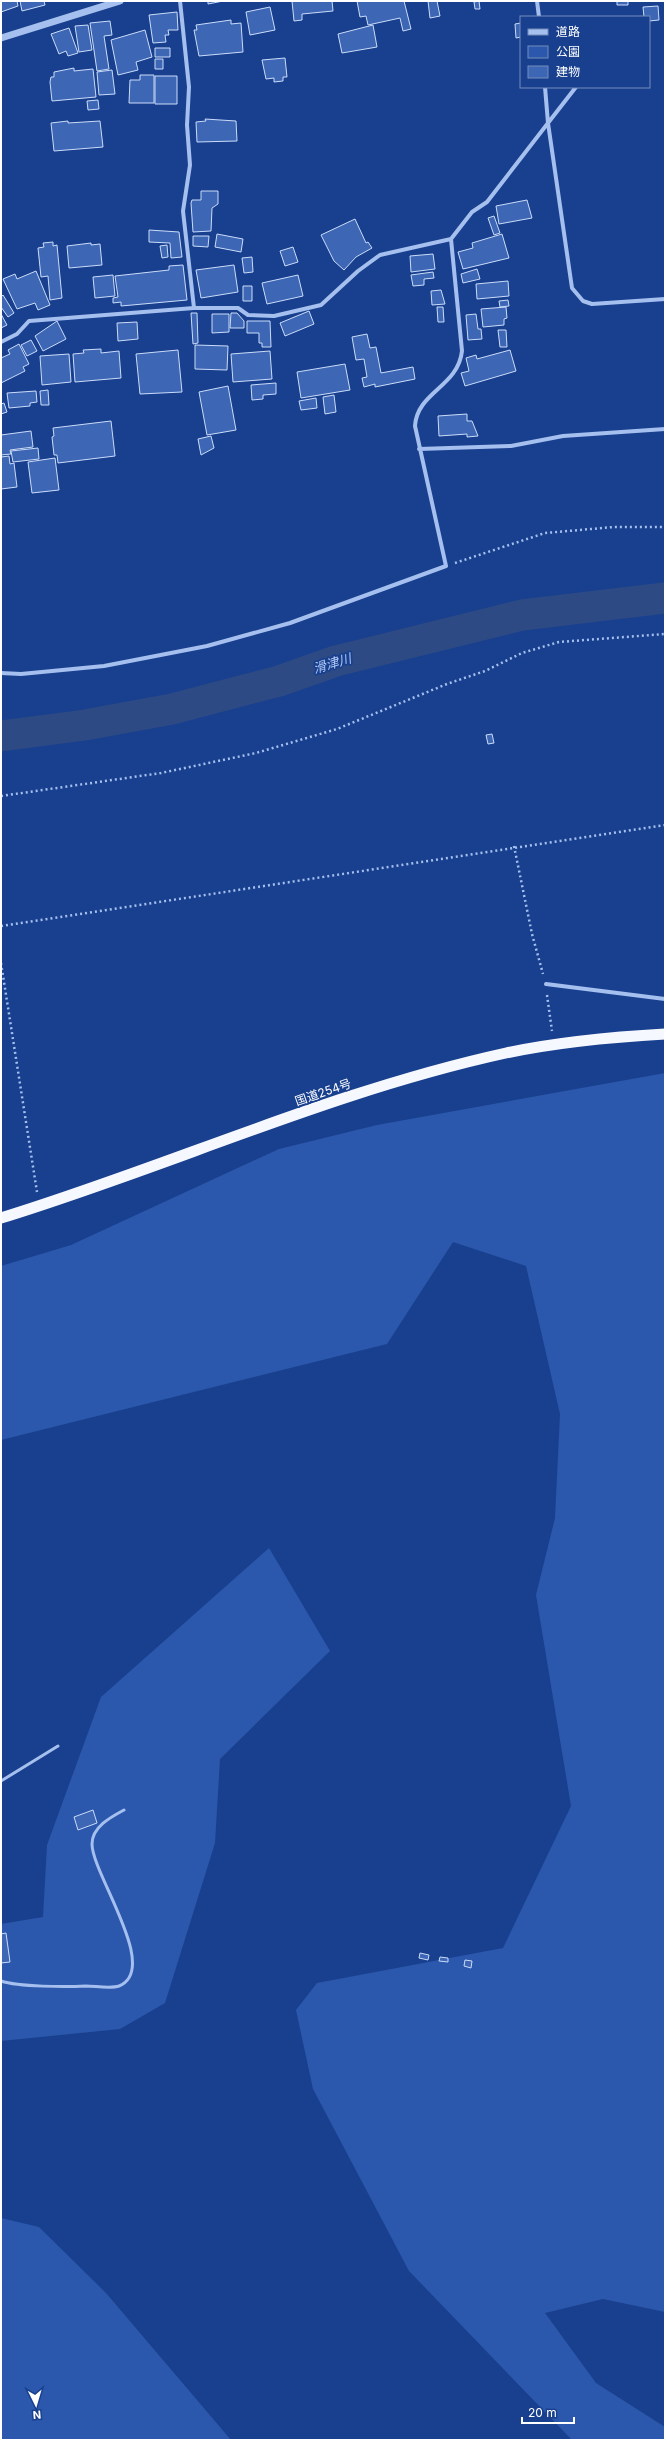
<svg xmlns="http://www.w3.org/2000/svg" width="666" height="2441" font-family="Inter,'Noto Sans JP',sans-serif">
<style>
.green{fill:#2b58ac}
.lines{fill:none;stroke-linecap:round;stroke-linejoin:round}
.river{stroke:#2d4a84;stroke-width:31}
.building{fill:#3d66b4;stroke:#cbdcfa}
.path{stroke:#a5bfef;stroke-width:2.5;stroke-dasharray:2 3;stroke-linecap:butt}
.service{stroke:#a5bfef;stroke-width:3}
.minor{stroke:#a5bfef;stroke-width:4}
.tertiary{stroke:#a5bfef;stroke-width:7}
.trunk{stroke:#f6f8ff;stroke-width:11}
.labels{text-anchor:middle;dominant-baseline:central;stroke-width:3.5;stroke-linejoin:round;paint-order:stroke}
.street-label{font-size:12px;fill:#fff;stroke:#19408e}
.water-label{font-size:13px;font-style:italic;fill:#b1c9f6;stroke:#19408e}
</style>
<rect width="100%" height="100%" fill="#19408e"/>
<path class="green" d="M 665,1073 L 665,2312 L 603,2299 L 545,2313 L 596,2383 L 665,2427 L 665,2440 L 572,2440 L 409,2271 L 313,2089 L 296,2010 L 317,1983 L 503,1948 L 571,1806 L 536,1595 L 555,1518 L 560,1414 L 526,1266 L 453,1242 L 387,1344 L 1,1440 L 1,1266 L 71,1245 L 279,1149 L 377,1125 Z
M 269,1548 L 330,1651 L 220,1759 L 215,1843 L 165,2003 L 120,2029 L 1,2041 L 1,1924 L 43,1917 L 47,1845 L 101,1697 Z
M 1,2218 L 39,2227 L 106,2293 L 231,2440 L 1,2440 Z"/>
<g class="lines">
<path class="river" d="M 1,736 L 85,725 L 172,709 L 279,681 L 336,661 L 522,615 L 665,598"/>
</g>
<path class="building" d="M 1,1 L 17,1 L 18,6 L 1,12 Z
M 20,1 L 44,1 L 45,5 L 22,11 Z
M 208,1 L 223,1 L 208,4 Z
M 292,1 L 332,1 L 333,11 L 302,14 L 302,20 L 294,21 Z
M 357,1 L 404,1 L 411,29 L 403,31 L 400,18 L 368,25 L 366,16 L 360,17 Z
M 428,1 L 437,1 L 440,16 L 430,18 Z
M 479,1 L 480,9 L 475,9 L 474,2 Z
M 617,1 L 628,1 L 628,5 L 617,5 Z
M 658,6 L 659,20 L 649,21 L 649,17 L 644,17 L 643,7 Z
M 270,7 L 275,30 L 250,35 L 246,12 Z
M 177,12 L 178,30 L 168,30 L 169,35 L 165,35 L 166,42 L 153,43 L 149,15 Z
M 231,20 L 231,24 L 241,23 L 243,52 L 199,56 L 194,30 L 197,30 L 196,25 Z
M 110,21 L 112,35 L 104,36 L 109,69 L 97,71 L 90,23 Z
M 521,23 L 521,37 L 516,38 L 515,24 Z
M 88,25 L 92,50 L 79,52 L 75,26 Z
M 373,25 L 377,47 L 342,53 L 338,34 Z
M 69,28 L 78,53 L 68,56 L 66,51 L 59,54 L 51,34 Z
M 145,30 L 152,57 L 136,62 L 138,70 L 118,75 L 111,40 Z
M 155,48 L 170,48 L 170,57 L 155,57 Z
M 285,58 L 287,77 L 283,77 L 283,81 L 274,82 L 274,78 L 266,79 L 262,60 Z
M 155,59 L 163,59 L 163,69 L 155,69 Z
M 74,68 L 74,71 L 93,69 L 96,97 L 52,101 L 50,82 L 51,77 L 54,77 L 54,72 Z
M 112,70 L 115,94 L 99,95 L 97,72 Z
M 140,75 L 154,75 L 154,103 L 129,103 L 130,80 L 140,80 Z
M 155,76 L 177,76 L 177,104 L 155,104 Z
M 98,100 L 99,109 L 88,110 L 87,101 Z
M 205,119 L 236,121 L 237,141 L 197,142 L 196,122 L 206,121 Z
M 68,121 L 68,123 L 100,121 L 103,147 L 54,151 L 51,123 Z
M 201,191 L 218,191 L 218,204 L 212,208 L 211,231 L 193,232 L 191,203 L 192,200 L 201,200 Z
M 527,200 L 532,218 L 499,224 L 496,206 Z
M 494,216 L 500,233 L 494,235 L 488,218 Z
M 355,219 L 366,243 L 368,242 L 372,248 L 356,257 L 344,270 L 334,261 L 321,235 Z
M 149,230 L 179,232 L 182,257 L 171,258 L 170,243 L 149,242 Z
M 217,234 L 243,239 L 241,252 L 215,247 Z
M 502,234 L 509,258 L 463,269 L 458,252 L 473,248 L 472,243 Z
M 193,236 L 209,236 L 208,247 L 193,246 Z
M 53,242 L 53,246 L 57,245 L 62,298 L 50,300 L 48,276 L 41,277 L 38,248 L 44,247 L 43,243 Z
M 91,243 L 91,245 L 100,244 L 102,265 L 69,268 L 67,246 Z
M 167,245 L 168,257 L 162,258 L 160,246 Z
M 293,247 L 298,262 L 285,266 L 280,251 Z
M 433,254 L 435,269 L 411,272 L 410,256 Z
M 252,257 L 253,272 L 244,273 L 242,258 Z
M 183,265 L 187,300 L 121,306 L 121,302 L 113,303 L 113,298 L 118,297 L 115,276 L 169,270 L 169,266 Z
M 234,265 L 238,292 L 201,298 L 196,270 Z
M 477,269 L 480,279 L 463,283 L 461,274 Z
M 36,271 L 50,305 L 38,310 L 35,303 L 17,309 L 3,279 L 15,274 L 17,279 Z
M 433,272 L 434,278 L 424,279 L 424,285 L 413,286 L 411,275 Z
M 113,275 L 115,296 L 95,298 L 93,277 Z
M 298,275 L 303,296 L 267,304 L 262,283 Z
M 508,281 L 509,296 L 477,299 L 476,284 Z
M 243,286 L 252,286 L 252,301 L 243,301 Z
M 441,290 L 445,304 L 432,305 L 431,291 Z
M 3,295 L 14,313 L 8,317 L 1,307 L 1,297 Z
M 508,300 L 509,306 L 500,307 L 499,301 Z
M 437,307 L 443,307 L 444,322 L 438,322 Z
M 506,307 L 507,318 L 504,319 L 504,325 L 483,327 L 481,309 Z
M 309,311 L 314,324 L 285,336 L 280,323 Z
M 191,313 L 197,313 L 198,343 L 193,344 Z
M 231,313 L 237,313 L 244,321 L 244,328 L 230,328 Z
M 1,314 L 7,325 L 1,328 Z
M 212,314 L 229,314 L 229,332 L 212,333 Z
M 476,314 L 478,329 L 481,329 L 482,339 L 468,340 L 466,315 Z
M 57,321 L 66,339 L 43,351 L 35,336 Z
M 247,321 L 270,321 L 271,347 L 262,347 L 262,343 L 259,343 L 259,333 L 247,333 Z
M 137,322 L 138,339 L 118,341 L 117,323 Z
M 498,330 L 506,330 L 507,347 L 500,347 Z
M 367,334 L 370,348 L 376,347 L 381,373 L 413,367 L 415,379 L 375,387 L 375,384 L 364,387 L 362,378 L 367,377 L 364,359 L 356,360 L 352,337 Z
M 31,340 L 37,351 L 27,356 L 21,345 Z
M 19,344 L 29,364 L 23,367 L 25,371 L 1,383 L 1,358 L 10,354 L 8,350 Z
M 195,345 L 228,346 L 227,370 L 195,369 Z
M 101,349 L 101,353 L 119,351 L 121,378 L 75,382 L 73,354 L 84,353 L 83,350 Z
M 178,350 L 182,392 L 140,394 L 136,354 Z
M 510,350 L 516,371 L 465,386 L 461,373 L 469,371 L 466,358 L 476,355 L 477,359 Z
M 270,351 L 272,379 L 233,382 L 231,354 Z
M 69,354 L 71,382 L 42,385 L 40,356 Z
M 345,364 L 350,390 L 301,398 L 297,372 Z
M 276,383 L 276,394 L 263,395 L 263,399 L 252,400 L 251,385 Z
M 228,386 L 236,430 L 207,435 L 199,392 Z
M 48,390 L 49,405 L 41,405 L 40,391 Z
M 36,391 L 37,402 L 30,403 L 30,406 L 9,408 L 7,393 Z
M 334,395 L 336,412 L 325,414 L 323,397 Z
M 316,398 L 317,408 L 301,410 L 299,401 Z
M 4,403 L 7,412 L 1,414 L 1,404 Z
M 467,414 L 467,421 L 472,421 L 478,436 L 467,437 L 467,434 L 439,436 L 438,416 Z
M 111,421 L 115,456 L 58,463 L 57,455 L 54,455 L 52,437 L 54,436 L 53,428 Z
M 31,431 L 33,447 L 10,450 L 11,454 L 1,455 L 1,435 Z
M 211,436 L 214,448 L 201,455 L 198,439 Z
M 38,448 L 39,459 L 13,462 L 11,451 Z
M 9,456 L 10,464 L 14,463 L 17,487 L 1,489 L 1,457 Z
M 55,458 L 59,490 L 32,493 L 28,462 Z
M 492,734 L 494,743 L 488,744 L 486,735 Z
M 93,1810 L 97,1823 L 78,1830 L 74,1817 Z
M 6,1933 L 10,1962 L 1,1963 L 1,1934 Z
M 420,1953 L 429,1955 L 428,1960 L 419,1958 Z
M 440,1957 L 448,1958 L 448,1962 L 439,1961 Z
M 465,1960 L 472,1961 L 471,1968 L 464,1966 Z"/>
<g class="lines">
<path class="path" d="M 455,563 L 545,533 L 614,527 L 665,527
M 1,796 L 161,773 L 256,753 L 337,729 L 447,684 L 485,671 L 522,653 L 559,642 L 665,634
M 514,846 L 532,934 L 543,974
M 1,926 L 665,825
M 1,963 L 37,1192
M 547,995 L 552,1031"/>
<path class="service" d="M 1,1781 L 58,1746
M 1,1981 C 19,1987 66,1987 86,1986 C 95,1986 111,1989 119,1986 C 161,1969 92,1874 92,1844 C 92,1827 111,1817 124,1810"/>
<path class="minor" d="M 180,1 L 189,87 L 187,125 L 190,165 L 183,211 L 194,308
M 537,1 L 539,17
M 576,87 L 548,123 L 572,288 L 583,301 L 592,304 L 665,299
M 1,342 L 17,334 L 29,321 L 194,308 L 238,308 L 248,315 L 274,316 L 321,305 L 358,271 L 380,255 L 451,239 L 472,212 L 487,202 L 548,123 L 545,87
M 419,449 L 511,446 L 563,436 L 665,429
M 1,673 L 21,674 L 104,666 L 207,646 L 290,623 L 446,566 L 415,426 C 417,392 458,387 462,351 L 451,239
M 546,984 L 665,999"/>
<path class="tertiary" d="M 1,38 L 120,1"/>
<path class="trunk" d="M 1,1218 C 170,1166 332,1091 506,1053 C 558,1042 612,1037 665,1034"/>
</g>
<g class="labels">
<g class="street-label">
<text transform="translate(323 1092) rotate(-19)">国道254号</text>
</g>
<g class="water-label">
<text transform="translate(332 663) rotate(-17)">滑津川</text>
</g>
</g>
<rect width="666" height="2441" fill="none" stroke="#ffffff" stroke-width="4"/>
<rect x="520" y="16" width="130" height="72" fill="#19408e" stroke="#758cbb"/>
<rect x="528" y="29" width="20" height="6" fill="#a5bfef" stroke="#758cbb"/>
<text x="556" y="36" font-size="12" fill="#ffffff">道路</text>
<rect x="528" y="46" width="20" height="12" fill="#2b58ac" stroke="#758cbb"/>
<text x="556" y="56" font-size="12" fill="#ffffff">公園</text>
<rect x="528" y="66" width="20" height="12" fill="#3d66b4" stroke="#758cbb"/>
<text x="556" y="76" font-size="12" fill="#ffffff">建物</text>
<g transform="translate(36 2405) rotate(175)" stroke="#19408e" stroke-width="3" paint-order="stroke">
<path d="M0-3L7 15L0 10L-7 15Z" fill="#ffffff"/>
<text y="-6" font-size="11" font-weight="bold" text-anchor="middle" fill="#ffffff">N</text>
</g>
<path d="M522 2417v6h52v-6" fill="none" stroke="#ffffff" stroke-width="2"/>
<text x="528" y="2417" font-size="12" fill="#ffffff" stroke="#19408e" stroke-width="3" paint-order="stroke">20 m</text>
</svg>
